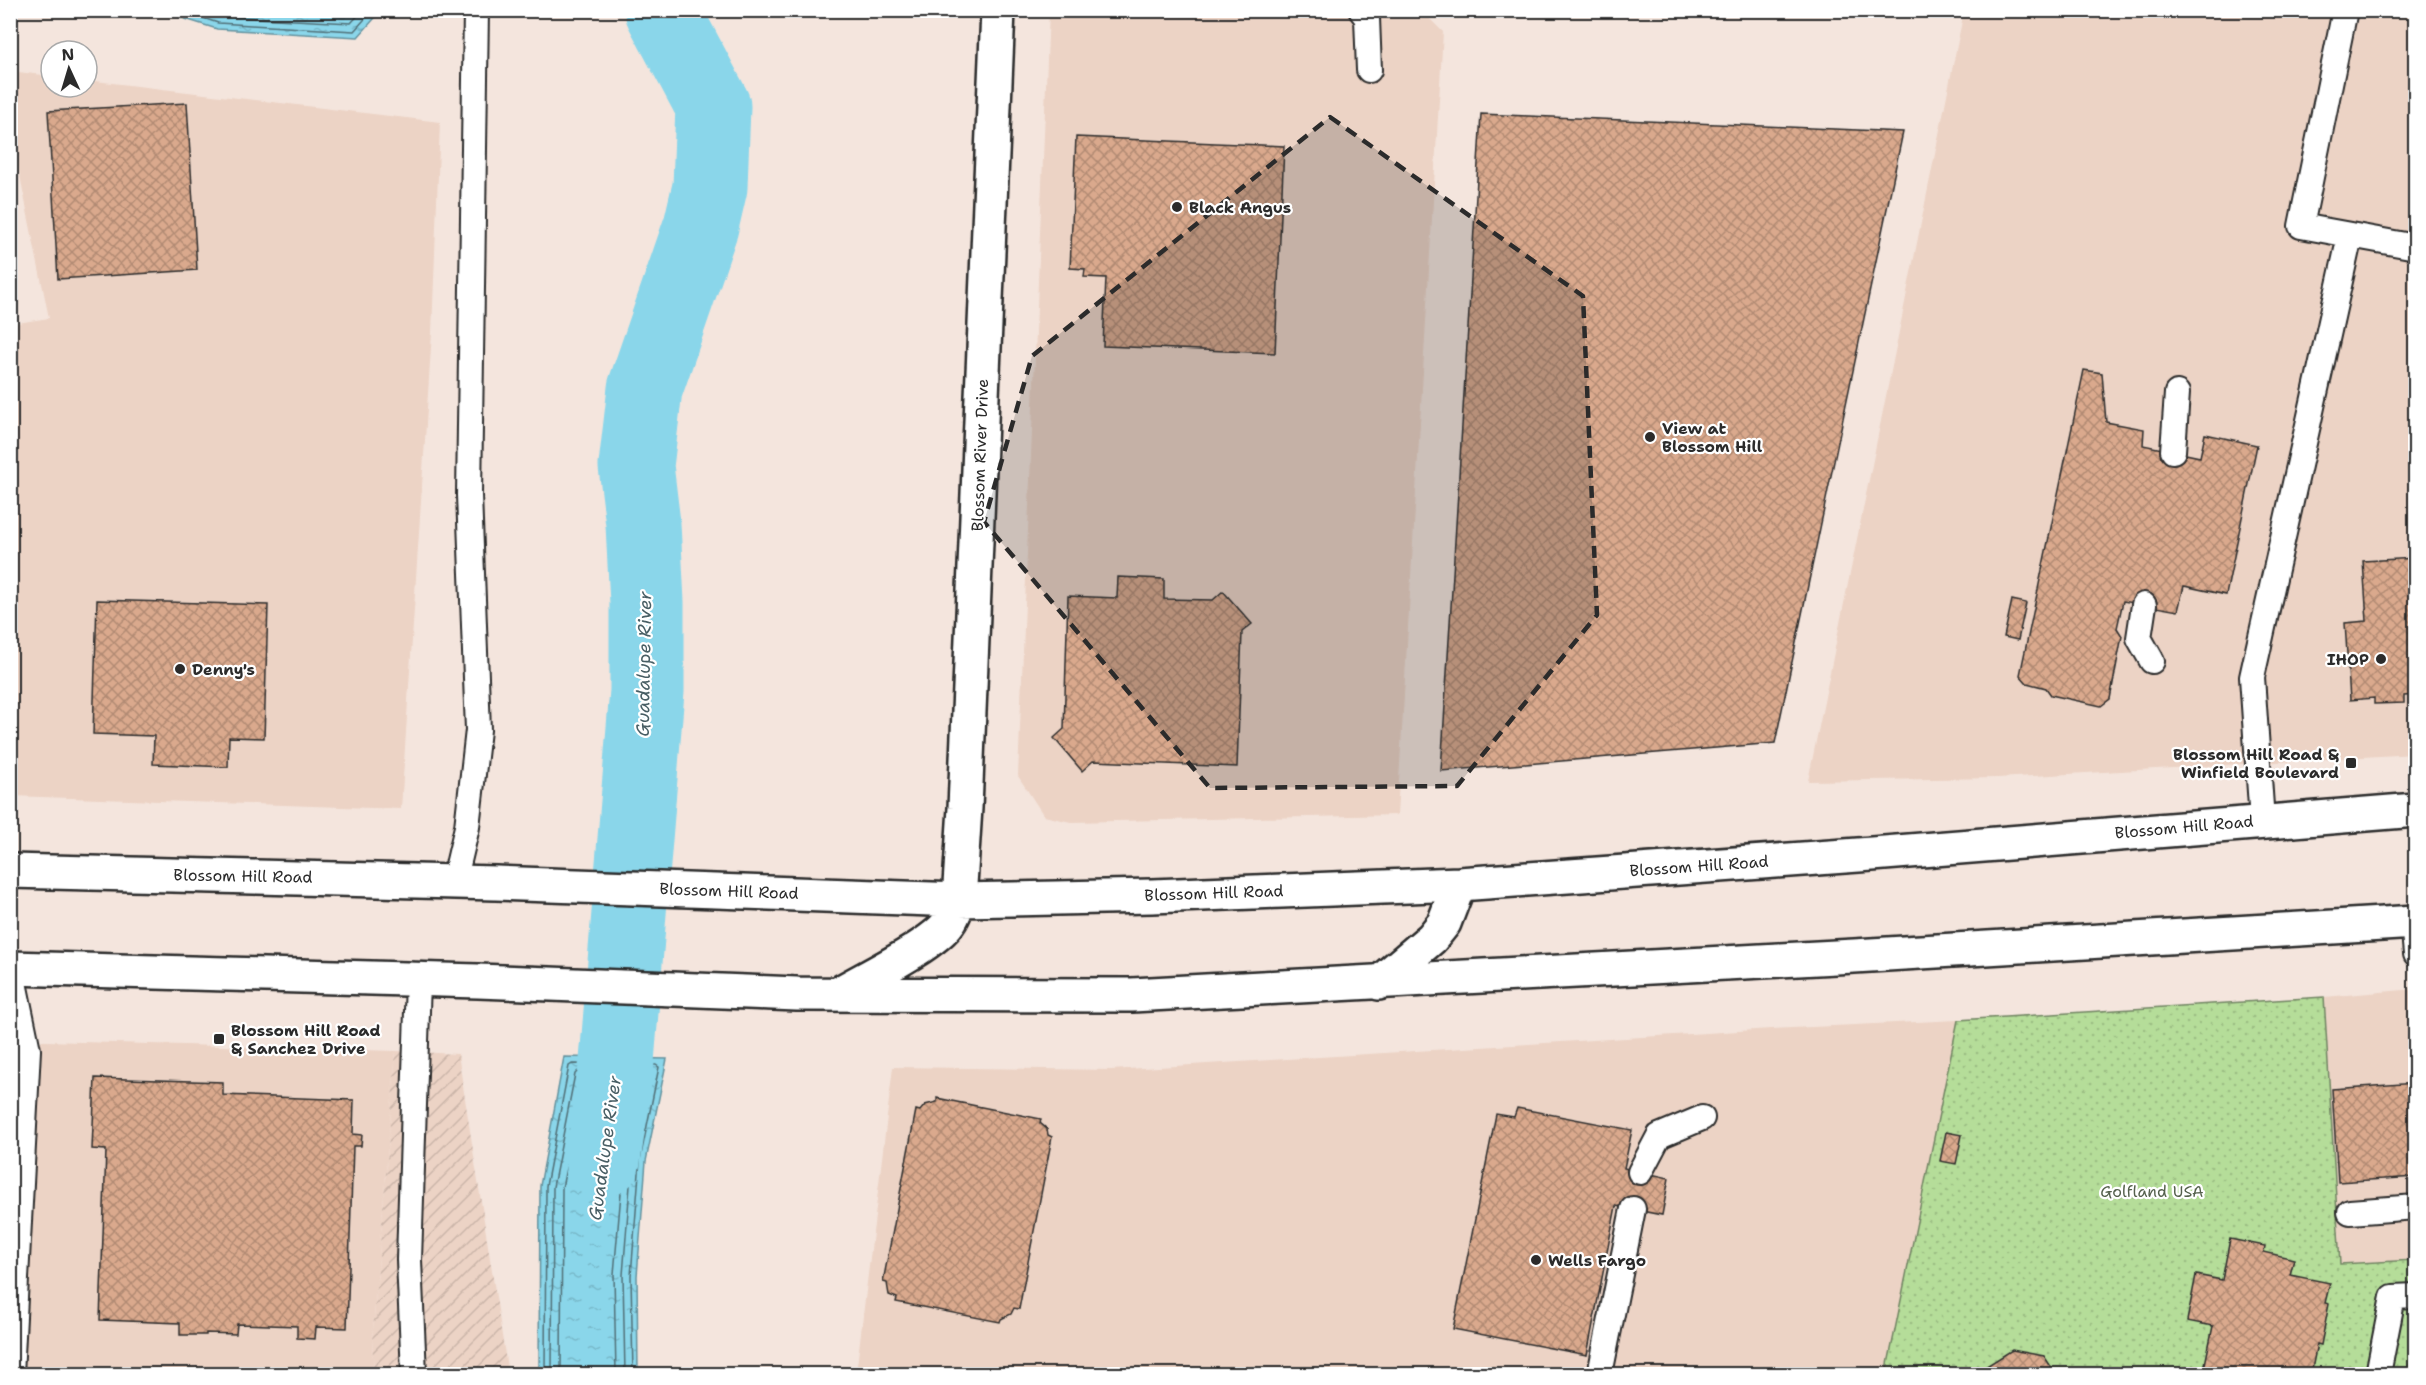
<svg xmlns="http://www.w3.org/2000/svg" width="2426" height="1385" font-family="'Shantell Sans',sans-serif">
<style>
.built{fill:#ecd3c5}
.industrial{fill:url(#industrial-furrows)}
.grass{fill:url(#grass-dots);stroke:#708462;stroke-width:1.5}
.water{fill:url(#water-ripples);stroke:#64929e;stroke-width:1.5}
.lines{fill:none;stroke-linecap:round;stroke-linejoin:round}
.shore{stroke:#516f77;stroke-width:1.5}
.river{stroke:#8ad6ea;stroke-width:75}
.building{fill:url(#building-cross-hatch);stroke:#2b2b2b;stroke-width:1.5}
.lane-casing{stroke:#2b2b2b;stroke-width:28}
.street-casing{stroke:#2b2b2b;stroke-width:38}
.secondary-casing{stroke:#2b2b2b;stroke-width:38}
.lane{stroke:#fff;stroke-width:24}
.street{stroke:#fff;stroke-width:33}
.secondary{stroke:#fff;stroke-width:33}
.marked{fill:#2b2b2b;fill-opacity:0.2;stroke:#2b2b2b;stroke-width:4.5;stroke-dasharray:12 8;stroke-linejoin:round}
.poi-dot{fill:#2b2b2b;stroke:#fff;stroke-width:2}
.labels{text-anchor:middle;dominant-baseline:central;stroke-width:4.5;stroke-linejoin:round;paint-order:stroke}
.poi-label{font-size:16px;font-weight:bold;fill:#2b2b2b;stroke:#fff;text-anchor:start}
.street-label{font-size:16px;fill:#2b2b2b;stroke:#fff}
.park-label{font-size:16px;fill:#54604c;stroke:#fff}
.water-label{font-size:18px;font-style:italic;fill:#485e64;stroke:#fff}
</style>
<defs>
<pattern id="industrial-furrows" width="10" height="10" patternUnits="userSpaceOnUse" patternTransform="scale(1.5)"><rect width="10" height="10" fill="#ecd3c5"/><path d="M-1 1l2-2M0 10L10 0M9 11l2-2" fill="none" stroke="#cbb5a9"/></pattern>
<pattern id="grass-dots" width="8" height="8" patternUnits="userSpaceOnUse" patternTransform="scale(1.5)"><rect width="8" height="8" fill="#b5dd99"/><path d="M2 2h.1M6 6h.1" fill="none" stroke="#9cbe84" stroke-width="1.8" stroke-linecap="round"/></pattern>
<pattern id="water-ripples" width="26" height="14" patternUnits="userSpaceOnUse" patternTransform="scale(1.5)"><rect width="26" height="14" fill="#8ad6ea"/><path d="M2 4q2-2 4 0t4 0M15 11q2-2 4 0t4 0" fill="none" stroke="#77b8c9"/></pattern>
<pattern id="building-cross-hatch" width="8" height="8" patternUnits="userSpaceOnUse" patternTransform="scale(1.5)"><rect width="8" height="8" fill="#daa98d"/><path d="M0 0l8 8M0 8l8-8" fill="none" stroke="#b18a73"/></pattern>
</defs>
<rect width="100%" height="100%" fill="#f4e5dd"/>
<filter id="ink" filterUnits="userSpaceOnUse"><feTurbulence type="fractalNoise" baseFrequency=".0167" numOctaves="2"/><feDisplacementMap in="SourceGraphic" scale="12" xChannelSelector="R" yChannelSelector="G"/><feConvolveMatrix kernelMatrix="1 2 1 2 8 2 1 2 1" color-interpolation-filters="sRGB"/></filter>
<g filter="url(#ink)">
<path class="built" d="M 1049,11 L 1422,11 L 1443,32 L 1397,815 L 1071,822 L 1044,816 L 1018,776 Z
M 1964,11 L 2415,11 L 2415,754 L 1998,778 L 1808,781 Z
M 10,71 L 51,76 L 51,87 L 87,87 L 87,80 L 440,122 L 432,332 L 401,809 L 11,796 L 11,324 L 49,318 L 11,132 Z
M 2415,989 L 2415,1260 L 2340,1264 L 2324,997 Z
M 1958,1020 L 1886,1374 L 856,1374 L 893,1067 L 1111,1070 L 1771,1029 Z
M 11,1040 L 396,1051 L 372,1341 L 374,1374 L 11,1374 Z"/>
<path class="industrial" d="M 396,1051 L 458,1054 L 508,1374 L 374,1374 L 372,1341 Z"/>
<path class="grass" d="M 2324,997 L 2340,1264 L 2415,1260 L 2415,1374 L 1886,1374 L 1958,1020 Z"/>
<path class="water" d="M 160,11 L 381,10 L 381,11 L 358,37 L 217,29 Z
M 564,1057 L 667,1059 L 646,1161 L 637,1276 L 638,1374 L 539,1374 L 540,1186 Z"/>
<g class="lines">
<path class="shore" d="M 179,10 L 218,23 L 354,31 L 373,10
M 203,10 L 220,16 L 351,23 L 363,10
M 283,10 L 347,14 L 351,10
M 545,1374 L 546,1186 L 569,1066 L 572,1064 L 656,1065 L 659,1067 L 640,1160 L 631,1276 L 633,1374
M 552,1374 L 553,1187 L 575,1074 L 578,1071 L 647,1072 L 650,1074 L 632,1160 L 623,1275 L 625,1374
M 561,1374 L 562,1188 L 583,1082 L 585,1080 L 636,1081 L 639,1084 L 624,1158 L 614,1274 L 616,1374"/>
<path class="river" d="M 603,1160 L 617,1061 L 647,691 L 647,603 L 643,524 L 636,466 L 645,389 L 701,226 L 710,187 L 713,106 L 662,10"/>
</g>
<path class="building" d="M 187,103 L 197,270 L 58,279 L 48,111 Z
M 1481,114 L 1903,132 L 1775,743 L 1441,771 Z
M 1076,137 L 1284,146 L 1275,353 L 1103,346 L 1106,278 L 1084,277 L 1085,269 L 1070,268 Z
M 2084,370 L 2102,373 L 2106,422 L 2144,429 L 2143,445 L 2200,457 L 2205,434 L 2257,445 L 2226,595 L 2184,586 L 2178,611 L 2123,601 L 2117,628 L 2122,636 L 2110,699 L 2101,706 L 2051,695 L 2046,688 L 2027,683 L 2020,675 Z
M 2416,558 L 2416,695 L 2404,696 L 2404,703 L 2374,704 L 2374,698 L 2350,700 L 2345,623 L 2367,621 L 2363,561 Z
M 1118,577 L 1164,579 L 1164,599 L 1213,600 L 1223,591 L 1252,624 L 1242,632 L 1237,767 L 1093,761 L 1082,771 L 1054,738 L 1064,729 L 1068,596 L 1117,598 Z
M 97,600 L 268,605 L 264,738 L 229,737 L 228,767 L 153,764 L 154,736 L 93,734 Z
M 2012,600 L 2026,603 L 2018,640 L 2004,637 Z
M 95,1078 L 223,1082 L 223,1095 L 354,1100 L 353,1134 L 362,1135 L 361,1146 L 353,1146 L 347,1328 L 316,1327 L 315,1339 L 297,1338 L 297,1326 L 237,1324 L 236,1334 L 206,1333 L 206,1335 L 180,1335 L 180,1323 L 100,1320 L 106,1150 L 92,1149 Z
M 2416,1083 L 2416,1177 L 2338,1182 L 2332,1089 Z
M 937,1098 L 1041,1119 L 1040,1123 L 1047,1129 L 1048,1135 L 1052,1137 L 1019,1309 L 1014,1308 L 1011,1314 L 1001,1319 L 1000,1322 L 896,1302 L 897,1298 L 889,1295 L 887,1283 L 883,1282 L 916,1110 L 920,1111 L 925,1105 L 937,1102 Z
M 1517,1108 L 1632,1130 L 1624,1168 L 1669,1178 L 1662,1215 L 1616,1206 L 1587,1355 L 1453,1329 L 1496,1114 L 1514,1117 Z
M 1946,1132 L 1962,1135 L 1956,1164 L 1940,1161 Z
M 2230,1239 L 2265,1246 L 2264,1252 L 2294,1259 L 2290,1275 L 2330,1283 L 2325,1303 L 2329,1304 L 2321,1345 L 2317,1344 L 2311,1374 L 2203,1374 L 2213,1326 L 2187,1321 L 2196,1275 L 2222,1280 Z
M 2012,1350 L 2044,1356 L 2056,1374 L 1983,1374 L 1985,1367 Z"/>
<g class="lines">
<defs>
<path id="lane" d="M 1361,10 L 1367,18 L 1369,70
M 2345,10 L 2301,226 L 2416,247
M 2173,451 L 2177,393
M 2144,605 L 2139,638 L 2152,661
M 2262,821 L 2252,677 L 2350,236
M 454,882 L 467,827 L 478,730 L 469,495 L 476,10
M 2413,922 L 2416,954
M 11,968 L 28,1050 L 11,1374
M 1640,1172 L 1659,1136 L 1702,1118
M 2350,1212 L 2416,1207
M 414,1374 L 409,1260 L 418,980
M 1600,1374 L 1633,1209
M 2378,1374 L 2393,1297 L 2416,1296"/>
<path id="street" d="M 959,900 L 965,808 L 998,10"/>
<path id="secondary" d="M 10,871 L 496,883 L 959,900 L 1152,896 L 1459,884 L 1872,854 L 2416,810
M 10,968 L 478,981 L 797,994 L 1132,995 L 1854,956 L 2416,922
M 1379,983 L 1432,938 L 1444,923 L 1459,884
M 838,994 C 865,978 934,945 949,922 C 954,916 956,907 959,900"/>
</defs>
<use href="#lane" class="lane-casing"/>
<use href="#street" class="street-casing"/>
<use href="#secondary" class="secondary-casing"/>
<use href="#lane" class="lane"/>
<use href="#street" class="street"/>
<use href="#secondary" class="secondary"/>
</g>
</g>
<path class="marked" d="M 1330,117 L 1583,296 L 1597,615 L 1457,786 L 1210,788 L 984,522 L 1032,356 Z"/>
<g class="poi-dot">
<circle cx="1177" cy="207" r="6"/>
<circle cx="1650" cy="437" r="6"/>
<circle cx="2381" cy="659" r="6"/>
<circle cx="180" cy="669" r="6"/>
<rect x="2345" y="757" width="12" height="12" rx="3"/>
<rect x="213" y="1033" width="12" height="12" rx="3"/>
<circle cx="1536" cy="1260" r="6"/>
</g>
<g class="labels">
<g class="poi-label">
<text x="1189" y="207">Black Angus</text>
<text x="1662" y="428">View at<tspan x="1662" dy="18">Blossom Hill</tspan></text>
<text x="2369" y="659" text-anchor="end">IHOP</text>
<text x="192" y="669">Denny's</text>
<text x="2339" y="754" text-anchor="end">Blossom Hill Road &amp;<tspan x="2339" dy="18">Winfield Boulevard</tspan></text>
<text x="231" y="1030">Blossom Hill Road<tspan x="231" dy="18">&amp; Sanchez Drive</tspan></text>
<text x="1548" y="1260">Wells Fargo</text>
</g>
<g class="street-label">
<text transform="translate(980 455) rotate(-88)">Blossom River Drive</text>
<text transform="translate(2184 827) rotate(-5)">Blossom Hill Road</text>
<text transform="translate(1699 866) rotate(-4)">Blossom Hill Road</text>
<text transform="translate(243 876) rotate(1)">Blossom Hill Road</text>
<text transform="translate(729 891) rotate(2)">Blossom Hill Road</text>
<text transform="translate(1214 893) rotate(-2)">Blossom Hill Road</text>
</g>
<g class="park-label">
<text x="2152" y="1191">Golfland USA</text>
</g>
<g class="water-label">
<text transform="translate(644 664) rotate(-89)">Guadalupe River</text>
<text transform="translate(605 1148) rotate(-82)">Guadalupe River</text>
</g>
</g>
<rect width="2426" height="1385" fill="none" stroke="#fff" stroke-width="36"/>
<rect x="18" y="18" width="2390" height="1349" fill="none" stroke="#2b2b2b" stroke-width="2" filter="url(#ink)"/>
<g transform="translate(69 69) rotate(356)"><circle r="28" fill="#ffffff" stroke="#aaaaaa" stroke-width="1.5"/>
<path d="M0-4.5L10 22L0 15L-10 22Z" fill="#2b2b2b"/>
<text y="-9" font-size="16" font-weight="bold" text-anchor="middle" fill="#2b2b2b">N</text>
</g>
</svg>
